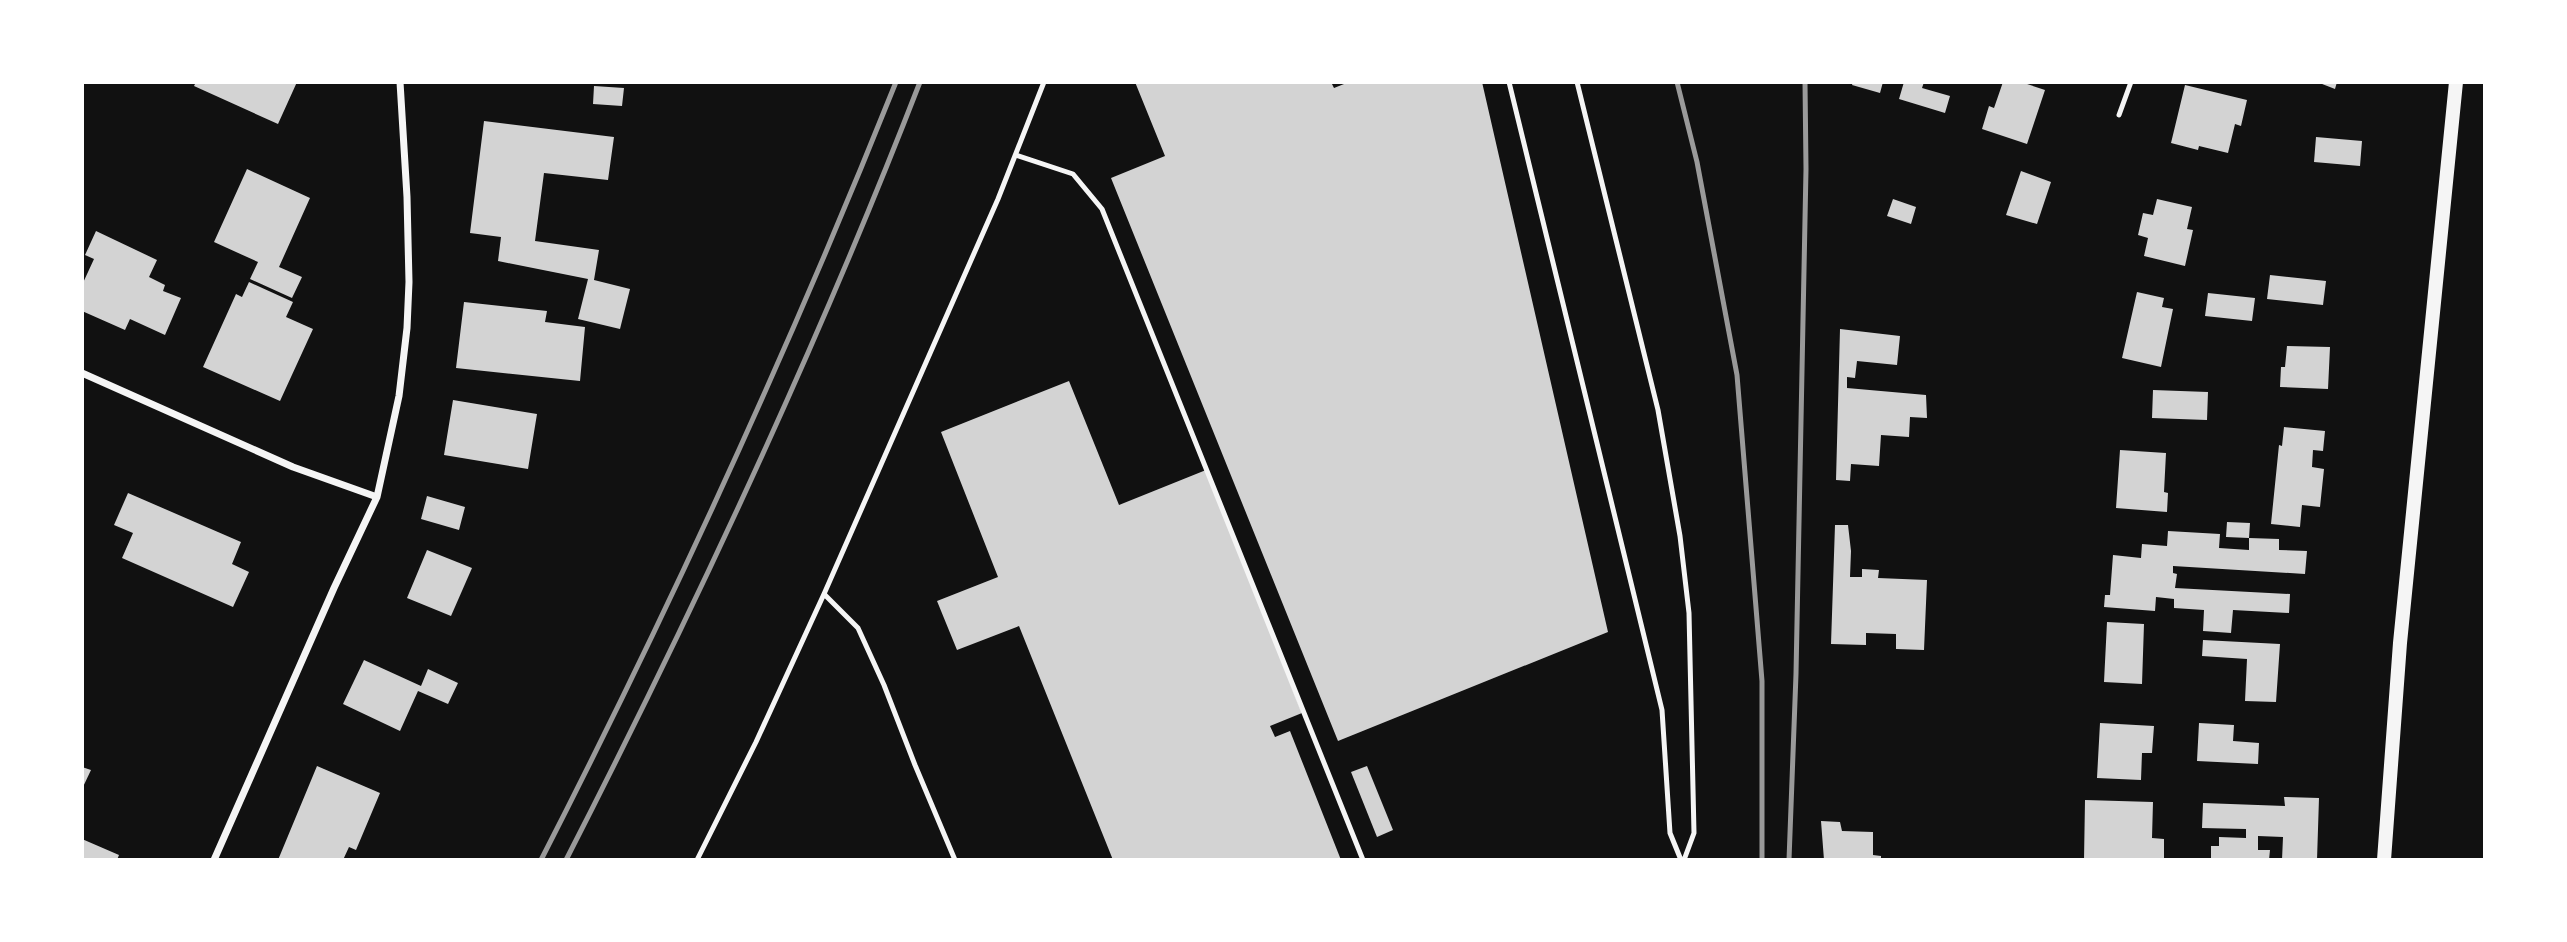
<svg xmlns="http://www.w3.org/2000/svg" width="2567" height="942" font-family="Overpass,sans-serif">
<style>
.building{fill:#d3d3d3}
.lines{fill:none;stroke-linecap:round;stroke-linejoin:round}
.service{stroke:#f5f5f5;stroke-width:5}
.minor{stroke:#f5f5f5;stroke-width:7}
.secondary{stroke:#f5f5f5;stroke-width:14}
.rail{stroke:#9a9a9a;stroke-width:5}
</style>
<rect width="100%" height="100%" fill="#111"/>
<path class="building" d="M 196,82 L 297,82 L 278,124 L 194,86 Z
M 1135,82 L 1331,82 L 1334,88 L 1349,82 L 1482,82 L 1608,632 L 1338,741 L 1111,178 L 1165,156 Z
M 1853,82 L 1883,82 L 1880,93 L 1852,85 Z
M 1904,82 L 1924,82 L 1922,88 L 1950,96 L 1945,113 L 1899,99 Z
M 2003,82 L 2021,82 L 2045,90 L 2027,144 L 1982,129 L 1989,106 L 1994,108 Z
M 2317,82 L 2337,82 L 2335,89 Z
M 2185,85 L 2247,100 L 2241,126 L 2235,124 L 2228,153 L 2199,146 L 2198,150 L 2171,143 Z
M 594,86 L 624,88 L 622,106 L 593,104 Z
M 484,121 L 614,137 L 608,180 L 544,173 L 535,241 L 599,250 L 594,280 L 630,289 L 620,329 L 578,319 L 588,279 L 498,261 L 501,237 L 470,233 Z
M 2316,137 L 2362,141 L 2360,166 L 2314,162 Z
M 247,169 L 310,198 L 279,267 L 302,277 L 292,298 L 250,279 L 258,262 L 214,242 Z
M 2021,171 L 2051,182 L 2037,224 L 2006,215 Z
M 1893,199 L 1916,207 L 1911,224 L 1887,216 Z
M 2157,199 L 2192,207 L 2187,229 L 2193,230 L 2185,266 L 2144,256 L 2148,238 L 2138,235 L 2143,213 L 2153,215 Z
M 96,231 L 157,260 L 149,277 L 165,285 L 163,291 L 181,298 L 165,335 L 130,319 L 125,330 L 82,311 L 82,285 L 94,259 L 85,255 Z
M 2270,275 L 2326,281 L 2323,305 L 2267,299 Z
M 249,282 L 293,302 L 286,317 L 313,329 L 280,401 L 203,367 L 236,294 L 242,297 Z
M 2137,292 L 2164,298 L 2162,307 L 2173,309 L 2161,367 L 2122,358 Z
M 2208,293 L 2255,298 L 2252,321 L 2205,316 Z
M 464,302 L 547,311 L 545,322 L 585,327 L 580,381 L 456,368 Z
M 1840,329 L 1900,336 L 1897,365 L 1857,361 L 1855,378 L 1847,377 L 1847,388 L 1926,395 L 1927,418 L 1910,417 L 1909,437 L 1881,435 L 1879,466 L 1851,464 L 1850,481 L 1836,480 Z
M 2287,346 L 2330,347 L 2328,389 L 2280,387 L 2281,367 L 2285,367 Z
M 1069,381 L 1119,505 L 1206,470 L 1302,713 L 1270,726 L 1275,737 L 1290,731 L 1341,860 L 1113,860 L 1019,626 L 957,650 L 937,601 L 998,577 L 941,432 Z
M 2153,390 L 2208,392 L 2207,420 L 2152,418 Z
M 453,400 L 537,414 L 528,469 L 444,455 Z
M 2284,427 L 2325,431 L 2323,451 L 2313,450 L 2312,467 L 2324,469 L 2320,507 L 2302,505 L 2300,527 L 2271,524 L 2279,445 L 2282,446 Z
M 2120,450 L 2166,453 L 2164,492 L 2168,493 L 2167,512 L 2116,508 Z
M 128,493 L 241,542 L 232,564 L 249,572 L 233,607 L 122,558 L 133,533 L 114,525 Z
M 427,496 L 465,507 L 459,530 L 421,519 Z
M 2227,522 L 2250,523 L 2249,538 L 2226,537 Z
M 1835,525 L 1848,525 L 1851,551 L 1850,577 L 1862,577 L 1862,569 L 1879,570 L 1878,578 L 1927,580 L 1924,650 L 1896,649 L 1896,634 L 1866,633 L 1866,645 L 1831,644 Z
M 2168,531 L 2220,534 L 2219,548 L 2249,550 L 2249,538 L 2279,539 L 2279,550 L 2307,551 L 2305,574 L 2173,566 L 2173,573 L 2177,574 L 2175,588 L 2290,594 L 2289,613 L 2233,610 L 2231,633 L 2203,631 L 2204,610 L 2174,608 L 2174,599 L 2156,597 L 2155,611 L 2104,607 L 2105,595 L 2110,595 L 2113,555 L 2141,558 L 2142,544 L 2167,546 Z
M 427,550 L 472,568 L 451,616 L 407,598 Z
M 2107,622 L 2144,624 L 2142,684 L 2104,682 Z
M 2203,640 L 2280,644 L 2276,702 L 2245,701 L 2247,659 L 2202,656 Z
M 364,660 L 421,686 L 428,669 L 458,683 L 448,704 L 418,691 L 400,731 L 343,704 Z
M 2100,723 L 2154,726 L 2152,753 L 2142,753 L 2141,780 L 2097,778 Z
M 2199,723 L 2234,725 L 2233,741 L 2259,743 L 2258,764 L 2197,761 Z
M 317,766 L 380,793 L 356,850 L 349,847 L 343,860 L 278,860 Z
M 1367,766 L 1393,830 L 1377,837 L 1351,772 Z
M 82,767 L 91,770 L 82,789 Z
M 2284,797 L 2319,798 L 2317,860 L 2282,860 L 2283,837 L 2258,836 L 2258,850 L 2270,850 L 2269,860 L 2211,860 L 2211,846 L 2219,846 L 2219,837 L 2246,838 L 2246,829 L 2202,828 L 2203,803 L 2285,806 Z
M 2085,800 L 2153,802 L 2152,838 L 2164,839 L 2164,860 L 2084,860 Z
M 1821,821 L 1840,822 L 1842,831 L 1873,832 L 1873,855 L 1881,856 L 1881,860 L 1824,860 Z
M 82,839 L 119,855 L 117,860 L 82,860 Z"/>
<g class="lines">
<path class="service" d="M 1509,82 L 1662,710 L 1670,833 L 1681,860
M 1577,82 L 1658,410 L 1680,536 L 1689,613 L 1694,833 L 1684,860
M 2119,115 L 2131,82
M 1016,155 L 1073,174 L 1102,209 L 1363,860
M 824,594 L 858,628 L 884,685 L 915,765 L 955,860
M 697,860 L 756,742 L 824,594 L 998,199 L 1044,82"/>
<path class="minor" d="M 82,373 L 293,467 L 377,497
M 214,860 L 334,588 L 377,497 L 399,396 L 407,328 L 409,282 L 407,197 L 400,82"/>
<path class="secondary" d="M 2384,860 L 2400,643 L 2456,82"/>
<path class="rail" d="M 1677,82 L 1697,162 L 1737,375 L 1762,681 L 1762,860
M 541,860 C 671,606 790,347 896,82
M 566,860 C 696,606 817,348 920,82
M 1789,860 L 1796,674 L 1806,169 L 1805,82"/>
</g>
<rect width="2567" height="942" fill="none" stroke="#ffffff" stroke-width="168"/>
</svg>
